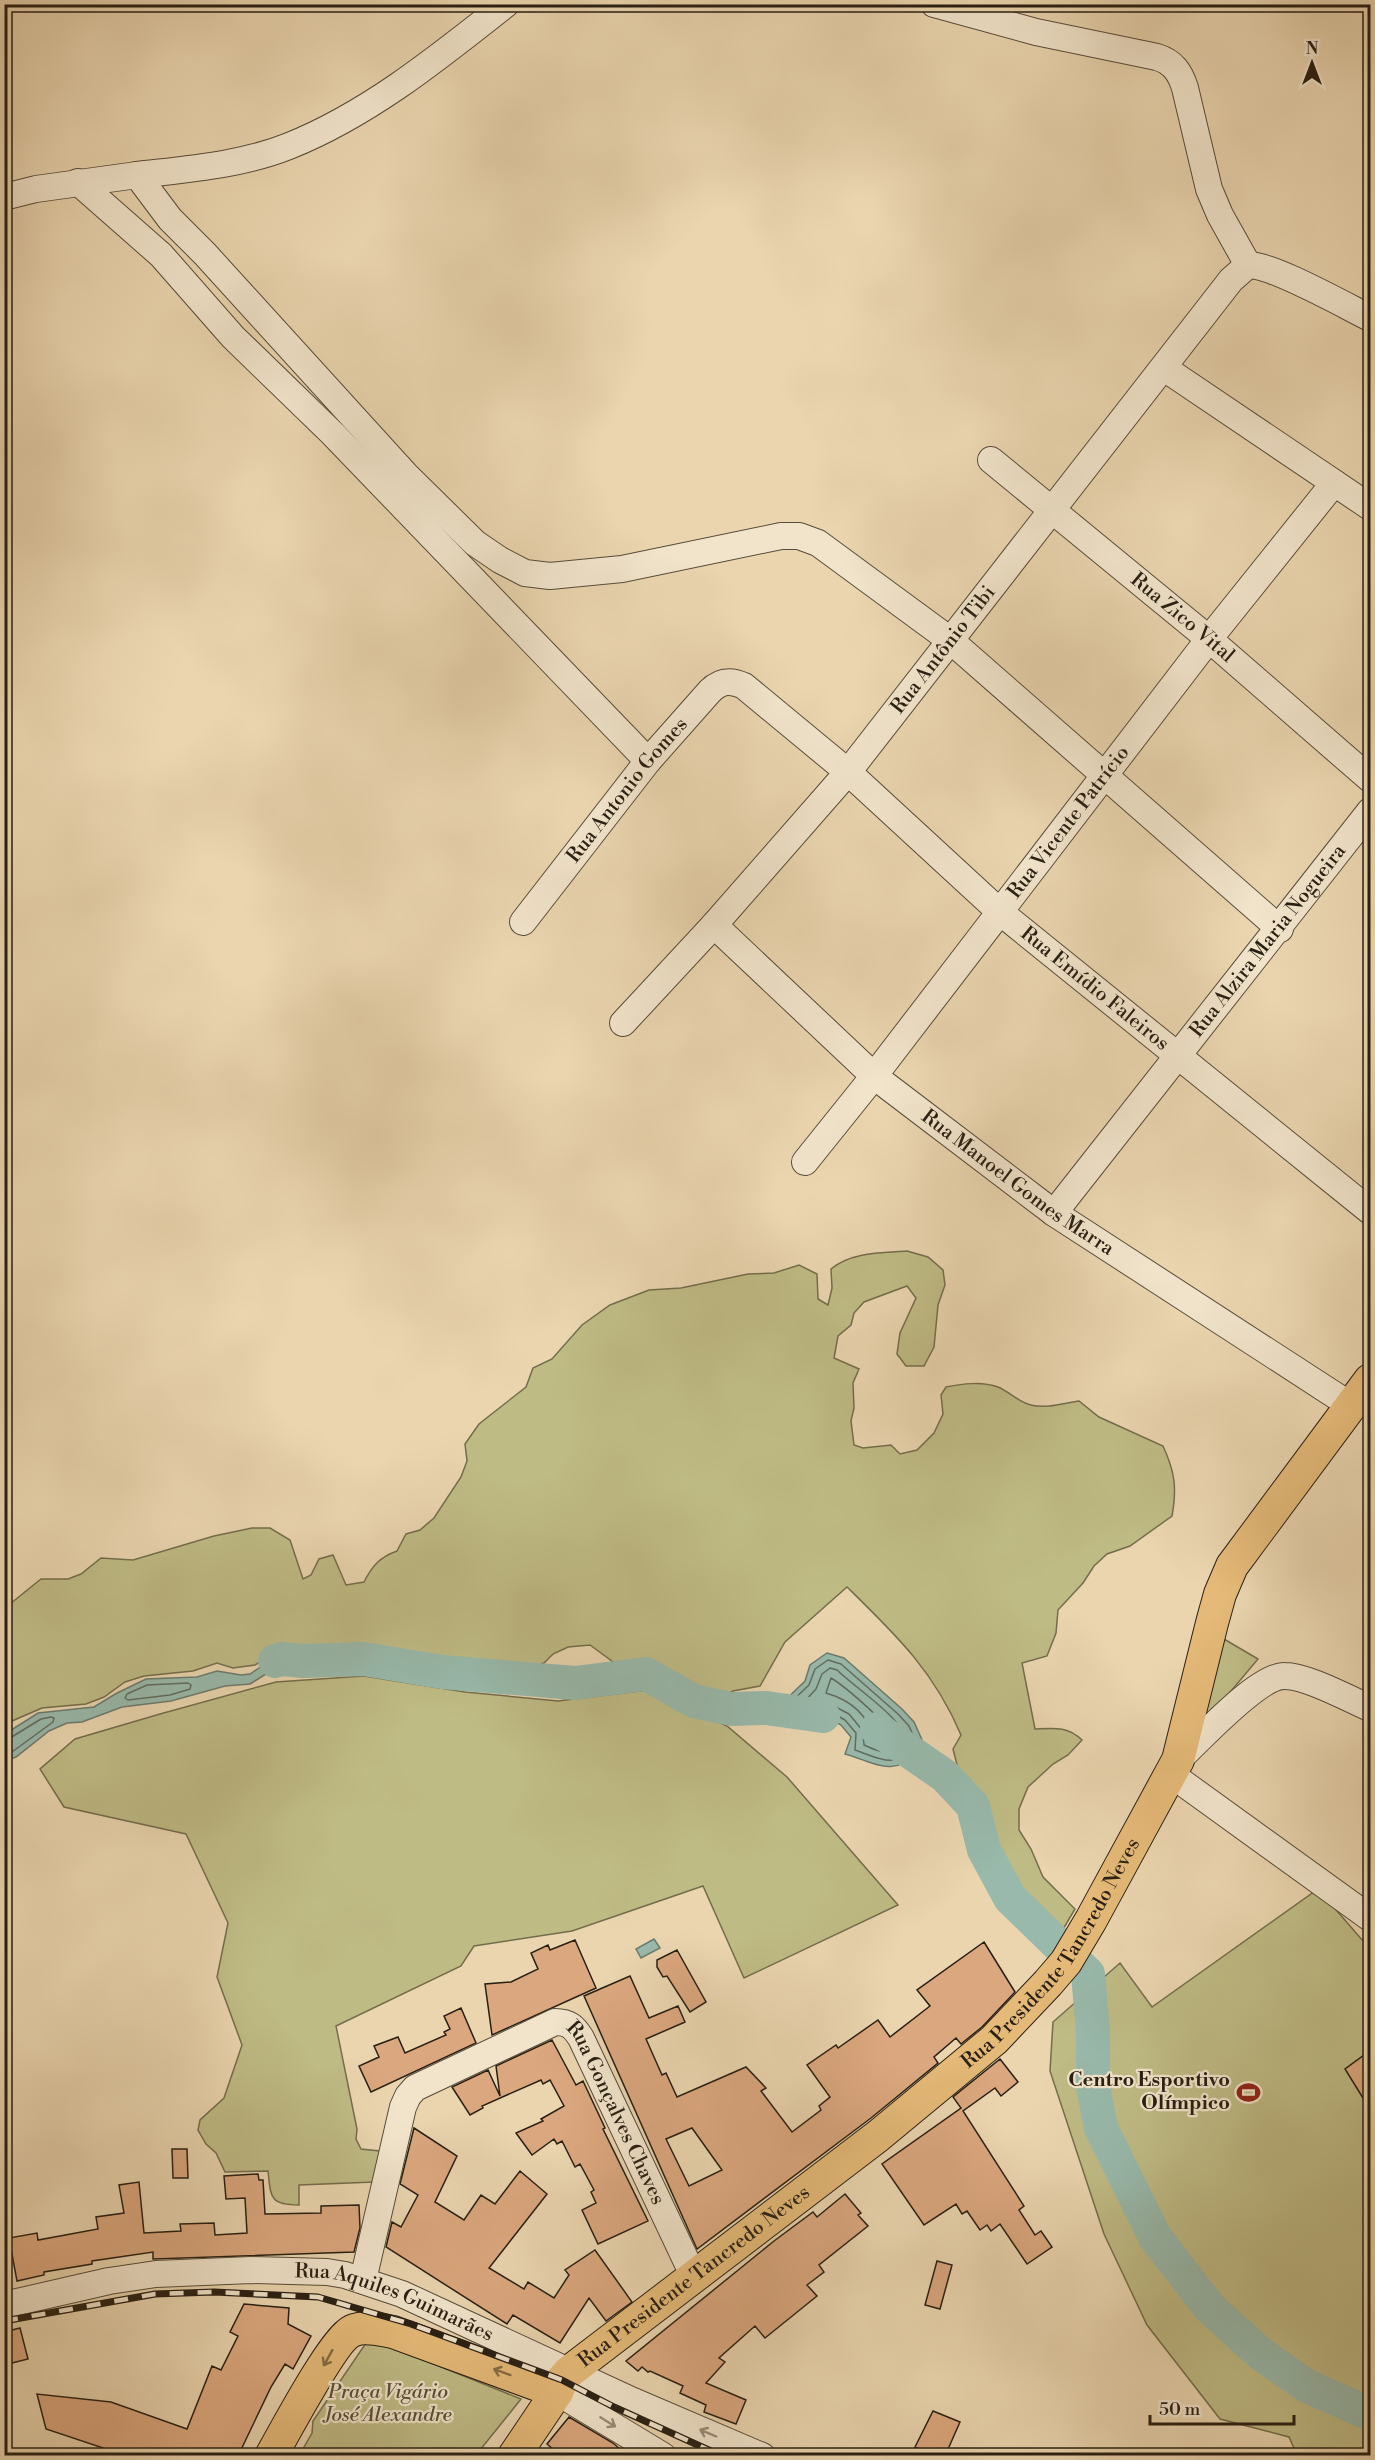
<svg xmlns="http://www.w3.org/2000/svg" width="1375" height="2460" font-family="'Libre Bodoni',serif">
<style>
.green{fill:#bfbb85;stroke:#746d4c;stroke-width:1.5}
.water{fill:#98b9ab;stroke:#6b7b6e;stroke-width:1.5}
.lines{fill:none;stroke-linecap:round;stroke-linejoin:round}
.shore{stroke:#606c5f;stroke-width:1.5}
.river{stroke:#98b9ab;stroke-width:34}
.building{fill:#dba77e;stroke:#281f13;stroke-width:1.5;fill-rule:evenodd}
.minor-casing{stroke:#584c3a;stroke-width:28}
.major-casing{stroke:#281f13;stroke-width:34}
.minor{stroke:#f1e4cb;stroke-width:26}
.major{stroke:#e5ba78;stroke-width:32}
.rail-casing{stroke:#281f13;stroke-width:7}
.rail{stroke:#f1e4cb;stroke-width:4.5;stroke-dasharray:14;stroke-linecap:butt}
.oneway{stroke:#866c46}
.oneway2{stroke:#978b78}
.labels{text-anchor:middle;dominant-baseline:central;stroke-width:4.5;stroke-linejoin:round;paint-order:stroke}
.street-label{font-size:20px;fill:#281f13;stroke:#f1e4cb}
.poi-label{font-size:20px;font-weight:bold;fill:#281f13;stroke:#f1e4cb;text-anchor:end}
.park-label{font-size:20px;font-style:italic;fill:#554e35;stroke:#f1e4cb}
</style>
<rect width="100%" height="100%" fill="#ead5af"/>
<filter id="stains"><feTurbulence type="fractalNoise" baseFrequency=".00333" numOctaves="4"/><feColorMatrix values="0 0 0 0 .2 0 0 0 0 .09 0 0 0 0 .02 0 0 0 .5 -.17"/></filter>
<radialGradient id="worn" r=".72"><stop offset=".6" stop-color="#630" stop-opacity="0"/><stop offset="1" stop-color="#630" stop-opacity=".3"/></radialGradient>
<path class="green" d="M 907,1251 L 928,1257 L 943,1270 L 945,1285 L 938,1305 L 934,1347 L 924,1366 L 906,1366 L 897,1354 L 900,1333 L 916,1298 L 907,1286 L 864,1302 L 854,1313 L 851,1325 L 838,1336 L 834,1358 L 859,1369 L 853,1383 L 854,1408 L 851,1421 L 854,1445 L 863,1448 L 891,1445 L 900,1454 L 917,1450 L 934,1433 L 943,1414 L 941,1395 L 946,1387 C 962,1384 981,1381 998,1387 C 1010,1392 1018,1402 1031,1405 C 1045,1409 1065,1403 1079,1401 L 1099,1417 L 1163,1446 C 1175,1472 1177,1488 1172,1516 L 1130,1546 L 1107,1554 L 1094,1566 L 1083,1583 L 1058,1610 L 1056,1633 L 1047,1656 L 1022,1663 L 1035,1729 C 1054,1728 1068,1726 1082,1740 L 1068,1755 L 1053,1764 L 1028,1787 L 1019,1809 L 1019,1830 L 1031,1849 L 1043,1877 L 1075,1909 L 1062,1931 L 1057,1931 L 1051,1923 L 1039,1913 L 1010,1877 L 1002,1857 L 991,1841 L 983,1810 L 960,1777 L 953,1749 L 961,1735 C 934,1671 896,1635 847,1587 L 785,1642 L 760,1686 L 733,1691 L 724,1696 L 699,1688 L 679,1679 L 667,1669 L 647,1661 L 635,1666 L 620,1667 L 590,1645 L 568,1647 L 553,1654 L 544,1663 L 523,1668 L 441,1661 L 363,1646 L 343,1647 L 327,1654 L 295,1656 L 278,1654 L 270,1656 L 255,1665 L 233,1668 L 217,1663 L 193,1671 L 144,1676 L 125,1682 L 104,1697 L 86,1704 L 42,1708 L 5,1724 L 5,1608 L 41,1579 L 68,1579 L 81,1574 L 101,1558 L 133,1560 L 214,1536 L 252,1528 L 270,1528 L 290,1540 L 303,1579 L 311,1575 L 319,1559 L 333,1555 L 346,1585 L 364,1582 C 372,1566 380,1557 397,1551 L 406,1534 L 420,1530 L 434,1518 L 461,1477 L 467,1461 L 465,1444 L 479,1424 L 526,1387 L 533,1368 L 552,1359 L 582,1325 L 610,1305 L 649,1290 L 681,1288 L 748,1274 L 774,1273 L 799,1265 L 817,1274 L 818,1299 L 828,1305 L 832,1288 L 831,1269 C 851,1252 881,1253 907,1251 Z
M 1224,1639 L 1258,1659 L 1200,1728 Z
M 364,1676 L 465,1692 L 558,1701 L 648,1690 L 727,1726 L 787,1777 L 898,1905 L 744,1978 L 703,1886 L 572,1931 L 474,1946 L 461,1966 L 336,2026 L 357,2129 L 356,2139 L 361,2149 L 380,2151 L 374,2182 L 299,2185 L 299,2205 C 269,2205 271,2197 268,2171 L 225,2172 L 216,2153 L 206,2144 L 198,2130 L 200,2120 L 224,2098 L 242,2045 L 217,1977 L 228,1923 L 186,1834 L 64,1807 L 40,1769 L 75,1739 L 160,1714 L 276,1682 Z
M 1318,1889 L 1370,1949 L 1370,2455 L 1297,2455 L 1289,2437 L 1220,2419 L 1147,2325 L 1104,2234 L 1050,2071 L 1053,2022 L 1120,1963 L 1152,2007 Z
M 368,2340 L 387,2345 L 521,2399 L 476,2455 L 299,2456 L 312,2433 L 313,2421 Z"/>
<path class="water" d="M 827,1653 L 844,1658 L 902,1709 L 914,1722 L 923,1742 L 921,1752 C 890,1778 877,1763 845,1754 L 851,1737 L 841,1725 L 826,1717 C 808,1722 792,1718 776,1709 L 805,1681 L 810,1665 Z
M 278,1655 L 327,1661 L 282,1664 L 250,1684 L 225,1686 L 171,1701 L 122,1707 L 82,1722 L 67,1723 L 49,1731 L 16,1757 L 5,1761 L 5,1734 L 38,1713 L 94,1707 L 117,1693 L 146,1679 L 197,1677 L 217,1671 L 241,1675 L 250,1674 Z
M 654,1939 L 660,1948 L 641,1958 L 636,1949 Z"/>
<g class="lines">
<path class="shore" d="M 828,1660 L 841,1664 L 898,1714 L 909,1726 L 916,1742 L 915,1749 C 892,1769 879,1758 855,1750 L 856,1733 L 845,1720 L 829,1711 L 814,1714 L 788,1709 L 788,1705 L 809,1685 L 815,1669 Z
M 830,1668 L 837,1670 C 855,1688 908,1721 908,1746 C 892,1756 881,1753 864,1745 L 863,1731 L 849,1714 L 830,1704 L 814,1706 L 806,1705 L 805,1701 L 816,1689 L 822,1674 Z
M 831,1678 C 843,1685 897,1730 896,1742 L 886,1745 L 875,1740 C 867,1715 853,1701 826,1693 Z
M 188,1683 L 191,1685 L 190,1689 L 170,1695 L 128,1700 L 125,1698 L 127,1694 L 147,1685 Z
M 4,1739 L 10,1738 L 41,1719 L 51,1717 L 54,1718 L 53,1722 L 12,1752 L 4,1754"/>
<path class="river" d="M 275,1661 L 282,1659 L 303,1661 L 364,1659 L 442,1672 L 575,1683 L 646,1674 L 694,1701 L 731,1709 L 766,1708 L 823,1716
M 877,1729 L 945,1776 L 973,1806 L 984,1850 L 1010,1898 L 1088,1974 L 1093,2032 L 1093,2087 L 1101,2128 L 1155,2237 L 1210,2308 L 1261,2354 L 1307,2386 L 1370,2414"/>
</g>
<path class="building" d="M 575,1940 L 596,1988 L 492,2035 L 485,1984 L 511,1982 L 538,1969 L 531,1953 L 548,1945 L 550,1950 Z
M 984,1942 L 1015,1992 L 982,2027 L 961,2044 L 956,2038 L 934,2057 L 938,2063 L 871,2118 L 697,2249 L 584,1996 L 630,1976 L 649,2018 L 678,2006 L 685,2022 L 646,2039 L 662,2075 L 666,2073 L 677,2097 L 746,2067 L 766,2088 L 761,2091 L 792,2132 L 821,2110 L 819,2106 L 830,2097 L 807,2065 L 836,2045 L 838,2048 L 878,2020 L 890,2037 L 930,2006 L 917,1990 ZM 692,2128 L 722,2170 L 689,2186 L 666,2139 Z
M 677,1950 L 706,2002 L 690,2012 L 667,1976 L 663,1977 L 657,1967 L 657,1960 Z
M 461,2008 L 476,2043 L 371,2092 L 359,2066 L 379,2057 L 374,2046 L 398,2037 L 405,2053 L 446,2035 L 444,2032 L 450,2029 L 444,2016 Z
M 552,2040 L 576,2085 L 583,2081 L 605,2128 L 603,2129 L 648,2221 L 598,2244 L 582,2210 L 596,2203 L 591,2192 L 594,2190 L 580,2164 L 575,2167 L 562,2141 L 557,2144 L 554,2139 L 532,2155 L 516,2133 L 543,2121 L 541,2119 L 564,2106 L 550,2080 L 543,2084 L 541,2080 L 482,2106 L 483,2108 L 470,2115 L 452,2087 L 488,2070 L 500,2096 L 496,2066 Z
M 1371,2050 L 1371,2111 L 1345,2069 Z
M 1000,2059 L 1018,2082 L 1001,2096 L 995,2088 L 963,2111 L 1024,2206 L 1019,2210 L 1035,2235 L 1041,2231 L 1052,2247 L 1027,2264 L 1000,2224 L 991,2231 L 987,2225 L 980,2230 L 967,2211 L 962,2214 L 956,2204 L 924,2225 L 882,2164 L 961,2108 L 953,2097 Z
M 414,2128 L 457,2156 L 435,2202 L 464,2220 L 481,2195 L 495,2204 L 520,2171 L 547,2194 L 489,2268 L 524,2289 L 528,2282 L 554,2298 L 569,2275 L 565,2270 L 595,2250 L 632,2302 L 606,2321 L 589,2298 L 560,2343 L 513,2315 L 507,2324 L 386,2247 L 392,2222 L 401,2227 L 418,2195 L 400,2184 Z
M 172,2149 L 187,2149 L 188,2178 L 173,2178 Z
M 258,2174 L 259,2180 L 263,2180 L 265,2214 L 321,2213 L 321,2206 L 359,2205 L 360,2228 L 354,2252 L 153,2259 L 153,2252 L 92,2261 L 92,2264 L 44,2272 L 44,2275 L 17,2281 L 9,2238 L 37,2233 L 38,2240 L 98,2229 L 96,2217 L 124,2213 L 119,2185 L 139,2182 L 144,2233 L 181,2231 L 180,2224 L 214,2223 L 215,2235 L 247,2233 L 245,2198 L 226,2199 L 224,2176 Z
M 845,2194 L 861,2213 L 858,2215 L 868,2226 L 819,2265 L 824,2272 L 807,2285 L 817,2296 L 765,2338 L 755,2326 L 719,2358 L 725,2362 L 706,2383 L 746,2400 L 736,2424 L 704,2412 L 706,2405 L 680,2393 L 683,2386 L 650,2371 L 648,2372 L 642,2367 L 638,2371 L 626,2361 L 774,2241 L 813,2212 L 817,2217 Z
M 937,2261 L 952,2265 L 940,2309 L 925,2305 Z
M 244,2304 L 289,2308 L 288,2324 L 311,2336 L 293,2369 L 285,2364 L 271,2387 L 238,2456 L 127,2456 L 46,2429 L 37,2394 L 111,2402 L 187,2429 L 212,2366 L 221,2370 L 238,2336 L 230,2332 Z
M 20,2328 L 28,2359 L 4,2365 L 4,2332 Z
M 933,2411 L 960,2422 L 945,2456 L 919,2456 L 922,2450 L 915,2447 Z
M 569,2417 L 613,2443 L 628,2456 L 561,2456 L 547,2444 Z"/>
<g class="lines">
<defs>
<g id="minor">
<path d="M 934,4 L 1036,32 L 1157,57 C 1173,62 1180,72 1185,88 L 1209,189 L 1220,215 L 1248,265"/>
<path d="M 137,175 C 188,169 242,165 289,146 C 369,114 439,57 506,4"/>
<path d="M 78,182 L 161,255 L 233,337 L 333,434 L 648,761"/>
<path d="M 4,197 L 36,189 L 137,175 L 170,219 L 205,254 L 406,475 L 475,543 L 500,560 L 525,573 L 550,576 L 622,569 L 781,536 L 799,536 L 818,543 L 950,640 L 1280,929"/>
<path d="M 1248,265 C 1271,264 1346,306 1370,318"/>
<path d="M 1164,368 L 1370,507"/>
<path id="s1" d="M 991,460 L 1209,639 L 1370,779"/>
<path id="s2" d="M 523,922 L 648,761 L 710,691 C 721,680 731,680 744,686 L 848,772 L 1000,912 L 1370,1211"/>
<path id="s3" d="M 714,925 L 874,1076 L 1054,1213 L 1350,1405"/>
<path id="s4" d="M 623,1023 L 714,925 L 848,772 L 1231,280 L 1248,265"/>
<path id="s5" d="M 805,1162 L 874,1076 L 1209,639 L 1334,483"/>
<path id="s6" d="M 1054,1213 L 1370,811"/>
<path d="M 1178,1760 C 1199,1741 1258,1675 1285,1676 C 1307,1676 1349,1699 1370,1708"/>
<path d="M 1172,1775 L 1370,1918"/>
<path id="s7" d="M 363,2280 L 403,2107 L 408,2096 L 415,2088 L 555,2022 C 569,2022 574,2027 581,2038 L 694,2277"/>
<path id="s8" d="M 4,2305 L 109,2281 L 156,2274 L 251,2270 L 327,2272 L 345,2275 L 402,2294 L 633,2401 L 762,2456"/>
<path d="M 557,2392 L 663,2456"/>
</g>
<g id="major">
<path d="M 271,2456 C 284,2433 334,2339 352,2331 C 364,2325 381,2330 393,2332 L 557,2392"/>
<path id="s9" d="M 514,2456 L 557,2392 L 562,2380 L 569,2372 L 878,2136 L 994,2040 L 1048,1983 L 1066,1962 L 1091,1920 L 1178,1760 L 1212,1623 L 1220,1594 L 1232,1566 L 1370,1380"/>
</g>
</defs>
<use href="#minor" class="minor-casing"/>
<use href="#major" class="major-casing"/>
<use href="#minor" class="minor"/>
<use href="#major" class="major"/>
<defs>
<path id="rail" d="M 4,2321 L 155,2294 L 214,2292 L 318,2297 L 411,2324 L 562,2380 L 614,2407 L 722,2456"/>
</defs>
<use href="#rail" class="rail-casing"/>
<use href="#rail" class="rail"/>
</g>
<defs><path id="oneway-shaft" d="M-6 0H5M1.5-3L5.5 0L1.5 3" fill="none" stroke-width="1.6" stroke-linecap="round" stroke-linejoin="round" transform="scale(1.5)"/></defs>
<g class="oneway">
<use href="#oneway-shaft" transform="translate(328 2358) rotate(119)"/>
<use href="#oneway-shaft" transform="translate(502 2372) rotate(-160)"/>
</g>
<g class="oneway2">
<use href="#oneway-shaft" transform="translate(608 2422) rotate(32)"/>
<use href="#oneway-shaft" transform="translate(708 2433) rotate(-157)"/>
</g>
<defs>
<symbol id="stadium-bare" viewBox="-9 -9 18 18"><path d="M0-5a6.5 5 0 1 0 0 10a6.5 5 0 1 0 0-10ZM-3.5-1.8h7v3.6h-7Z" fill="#8f2418" stroke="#f1e4cb" stroke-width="2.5" paint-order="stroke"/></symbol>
</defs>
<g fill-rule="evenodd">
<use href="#stadium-bare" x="1232" y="2076" width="33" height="33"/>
</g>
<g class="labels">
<g class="street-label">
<text stroke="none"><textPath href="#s1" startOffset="248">Rua Zico Vital</textPath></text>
<text stroke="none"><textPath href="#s4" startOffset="492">Rua Antônio Tibi</textPath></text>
<text stroke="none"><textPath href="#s2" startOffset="168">Rua Antonio Gomes</textPath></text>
<text stroke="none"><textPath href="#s5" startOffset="430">Rua Vicente Patrício</textPath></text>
<text stroke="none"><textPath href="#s6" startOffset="346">Rua Alzira Maria Nogueira</textPath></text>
<text stroke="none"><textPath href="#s2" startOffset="798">Rua Emídio Faleiros</textPath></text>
<text stroke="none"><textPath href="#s3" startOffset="399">Rua Manoel Gomes Marra</textPath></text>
<text stroke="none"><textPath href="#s9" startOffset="744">Rua Presidente Tancredo Neves</textPath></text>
<text stroke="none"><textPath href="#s7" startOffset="470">Rua Gonçalves Chaves</textPath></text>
<text stroke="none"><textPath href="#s9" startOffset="258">Rua Presidente Tancredo Neves</textPath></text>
<text stroke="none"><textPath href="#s8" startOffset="399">Rua Aquiles Guimarães</textPath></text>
</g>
<g class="poi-label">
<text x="1230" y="2080">Centro Esportivo<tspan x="1230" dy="23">Olímpico</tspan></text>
</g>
<g class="park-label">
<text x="388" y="2392">Praça Vigário<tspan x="388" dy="23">José Alexandre</tspan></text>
</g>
</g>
<rect width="1375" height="2460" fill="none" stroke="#ead5af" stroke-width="24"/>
<rect x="6" y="6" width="1363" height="2448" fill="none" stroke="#281f13" stroke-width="3"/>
<rect x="12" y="12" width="1351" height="2436" fill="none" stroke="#281f13" stroke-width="1.5"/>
<g transform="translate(1312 63)" stroke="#f1e4cb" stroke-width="4.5" paint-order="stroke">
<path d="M0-4.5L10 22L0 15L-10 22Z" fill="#281f13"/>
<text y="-9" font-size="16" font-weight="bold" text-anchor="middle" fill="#281f13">N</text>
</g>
<path d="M1150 2415v9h144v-9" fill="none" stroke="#281f13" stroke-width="3"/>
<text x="1159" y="2415" font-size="18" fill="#281f13" stroke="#f1e4cb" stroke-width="4.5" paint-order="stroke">50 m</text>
<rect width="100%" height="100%" filter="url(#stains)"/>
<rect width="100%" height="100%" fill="url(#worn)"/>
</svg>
